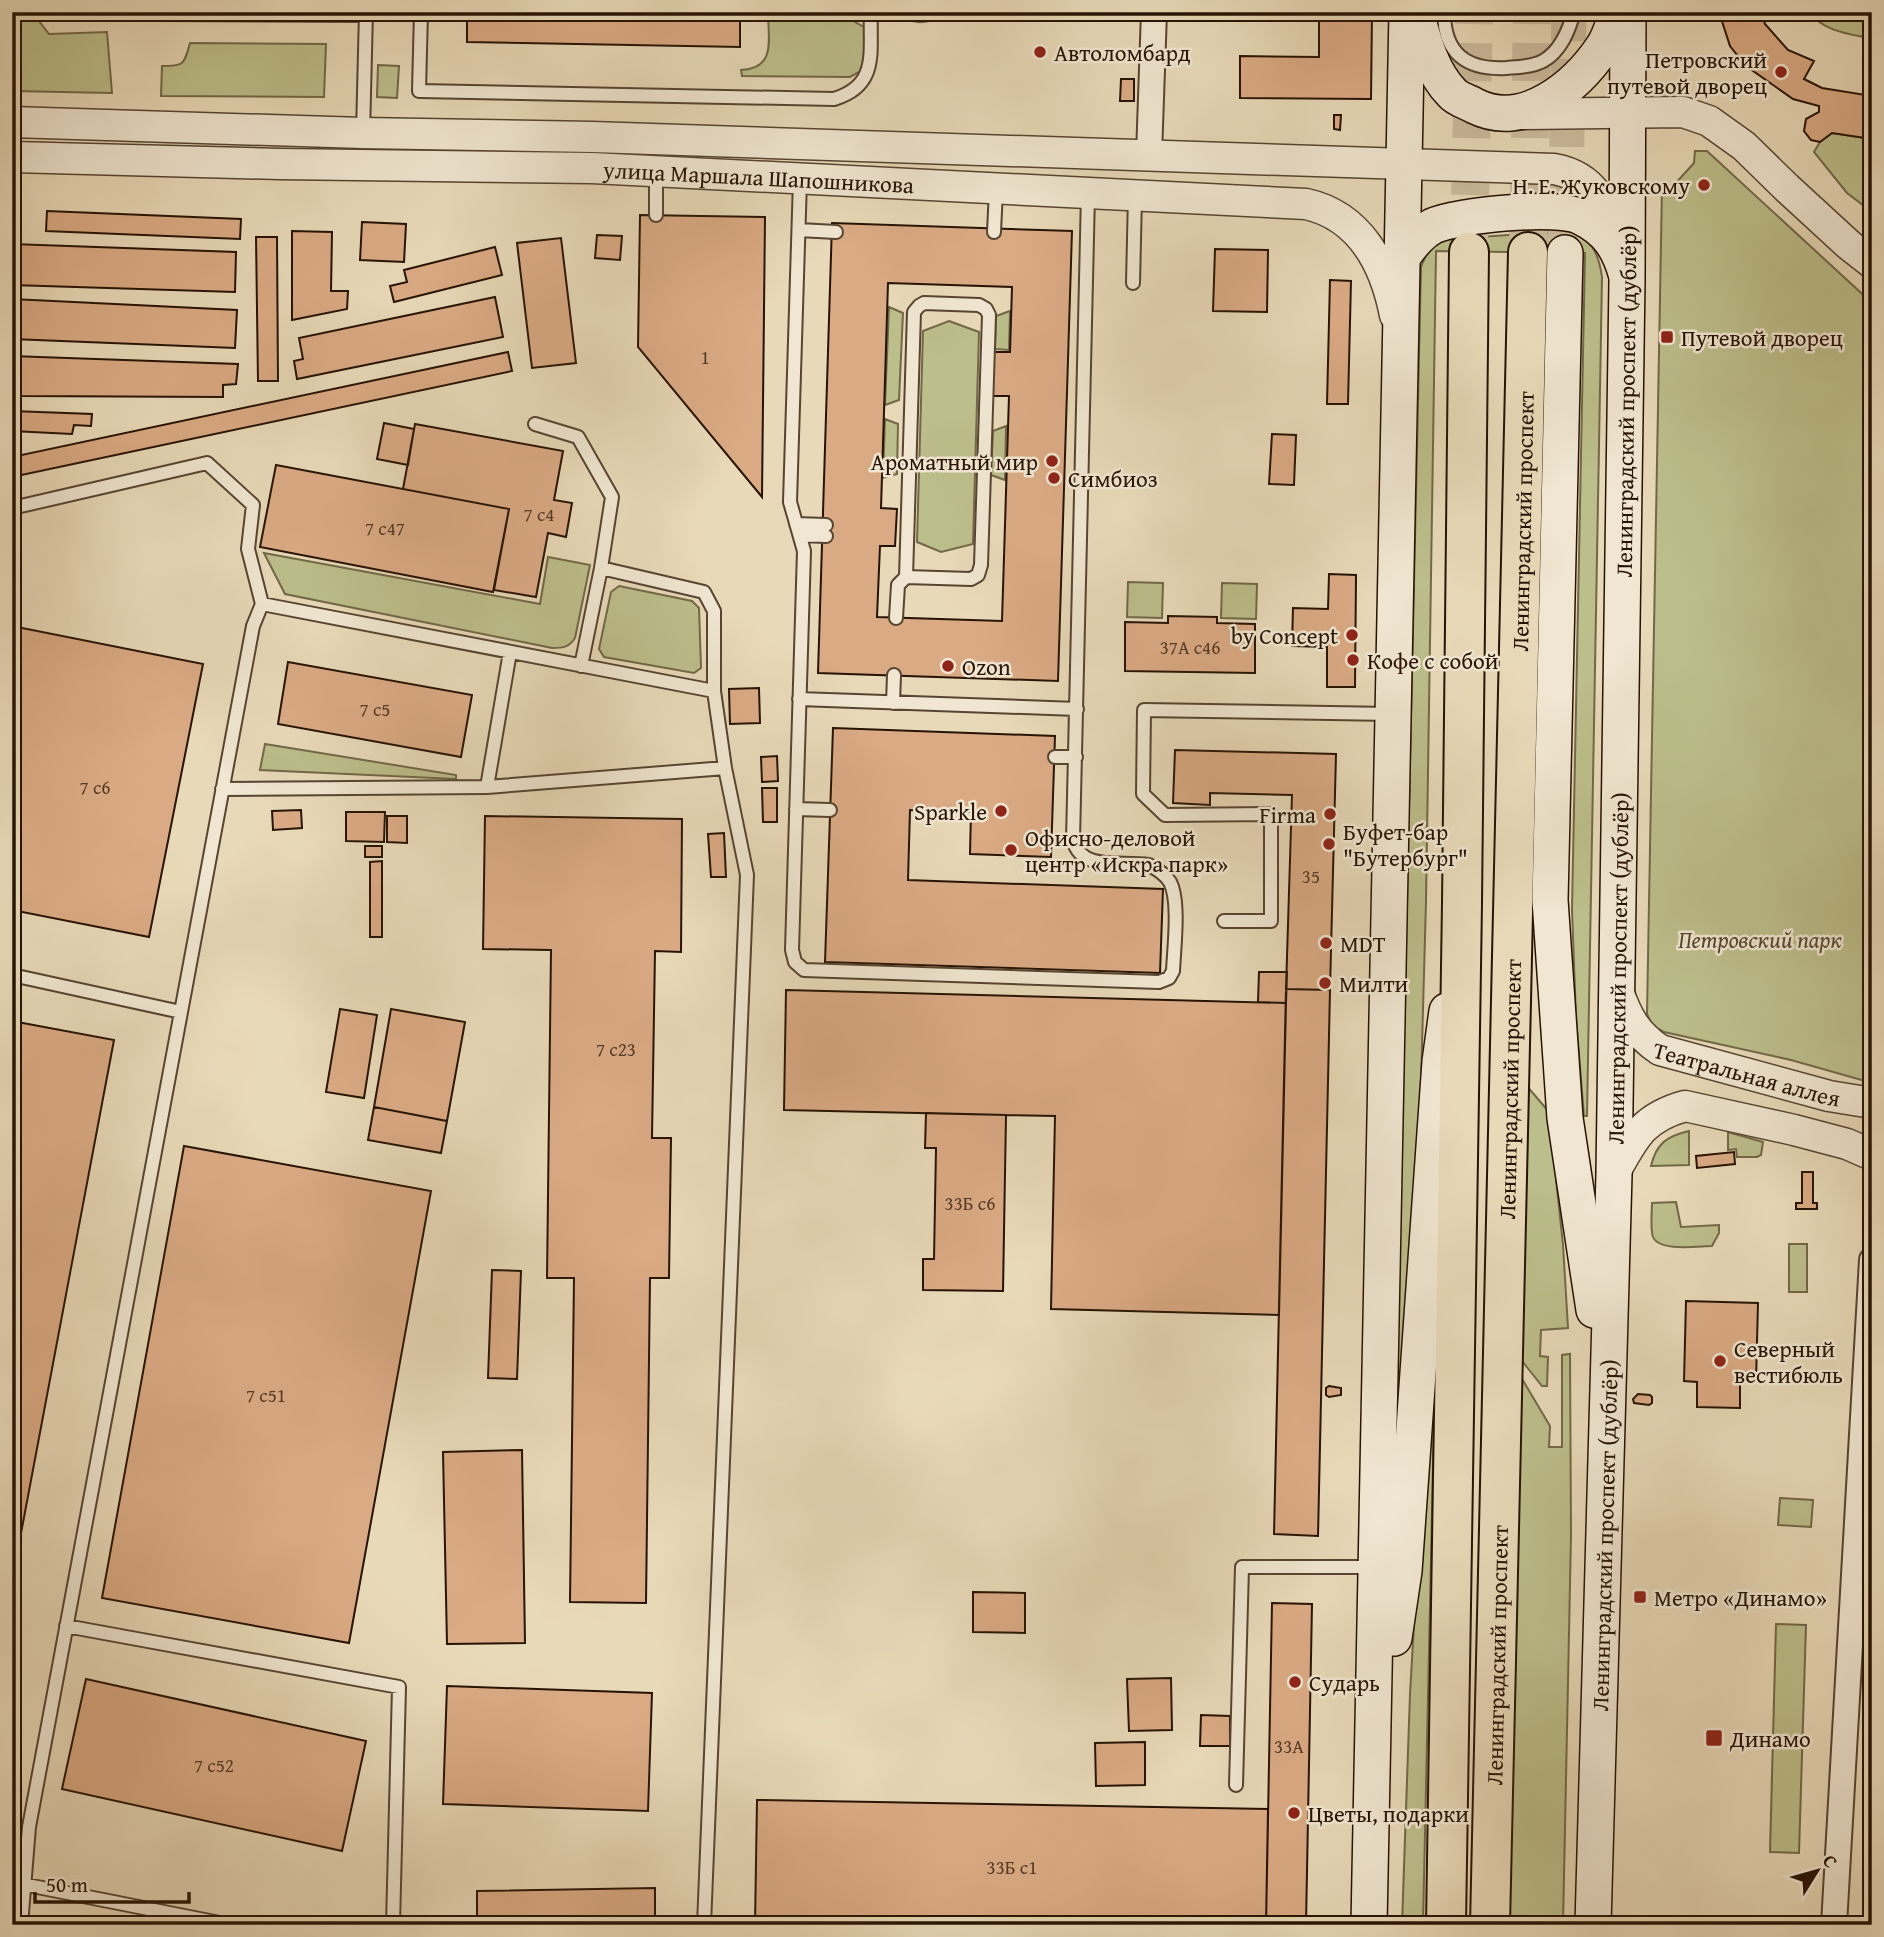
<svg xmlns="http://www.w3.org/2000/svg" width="1884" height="1937" font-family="'Gentium Book Plus',serif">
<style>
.green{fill:#bcbe8b;stroke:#726848;stroke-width:2}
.building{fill:#daaa84;stroke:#271304;stroke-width:2;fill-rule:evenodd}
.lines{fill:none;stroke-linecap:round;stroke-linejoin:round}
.secondary-tunnel{stroke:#cbbb9d;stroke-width:35;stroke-dasharray:35 18;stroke-linecap:butt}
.primary-tunnel{stroke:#cbbb9d;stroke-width:38;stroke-dasharray:38 19;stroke-linecap:butt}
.service-casing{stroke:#574431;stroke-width:16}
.minor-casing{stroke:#574431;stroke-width:28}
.tertiary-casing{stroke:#574431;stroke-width:33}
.secondary-casing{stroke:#271304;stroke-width:38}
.primary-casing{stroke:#271304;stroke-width:42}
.service{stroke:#f0e6d1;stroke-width:12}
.minor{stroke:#f0e6d1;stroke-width:24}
.tertiary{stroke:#f0e6d1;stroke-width:30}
.secondary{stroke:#f0e6d1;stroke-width:35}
.primary{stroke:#e8d9b8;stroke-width:38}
.poi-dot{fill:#8f2418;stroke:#f0e6d1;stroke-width:2.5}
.labels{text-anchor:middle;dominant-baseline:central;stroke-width:5;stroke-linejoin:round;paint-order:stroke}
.number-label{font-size:19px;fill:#543924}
.poi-label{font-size:23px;fill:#271304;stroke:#f0e6d1;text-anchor:start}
.street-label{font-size:23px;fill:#271304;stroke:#f0e6d1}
.park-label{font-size:23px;font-style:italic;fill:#54462c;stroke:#f0e6d1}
</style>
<rect width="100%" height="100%" fill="#e8d9b8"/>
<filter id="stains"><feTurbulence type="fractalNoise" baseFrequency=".00286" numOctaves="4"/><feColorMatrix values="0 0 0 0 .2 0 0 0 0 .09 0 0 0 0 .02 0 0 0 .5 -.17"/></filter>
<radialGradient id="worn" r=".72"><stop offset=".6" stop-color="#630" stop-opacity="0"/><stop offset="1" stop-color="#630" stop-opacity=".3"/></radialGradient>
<path class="green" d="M 12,12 L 38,12 L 39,21 L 49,34 L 107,32 L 112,93 L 12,91 Z
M 768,12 L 837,12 L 864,27 L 864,63 L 861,71 L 850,77 L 742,76 L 741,70 C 777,68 768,39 768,12 Z
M 899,12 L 939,12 L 939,18 C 922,24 912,25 899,12 Z
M 1810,12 L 1872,12 L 1869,38 C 1849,34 1822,31 1810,12 Z
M 190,43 L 326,44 L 324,97 L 161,96 L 162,66 C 185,66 184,64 190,43 Z
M 378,65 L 399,66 L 397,98 L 377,97 Z
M 1832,133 L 1872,139 L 1872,212 L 1847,193 L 1814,152 L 1820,142 Z
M 1695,151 L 1707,151 L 1872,303 L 1872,1083 L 1791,1060 L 1664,1032 L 1652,1025 L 1647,1014 L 1662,187 L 1674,185 L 1694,163 Z
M 1565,231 C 1592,239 1598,250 1602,277 L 1587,1116 L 1584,1116 L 1576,1017 L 1572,910 L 1585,253 L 1436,251 L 1426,902 L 1419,1153 L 1393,1534 L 1421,267 C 1427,250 1434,243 1451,239 Z
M 889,307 L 903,313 L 899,400 L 885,405 Z
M 1010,311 L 1009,350 L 995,349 L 996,316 Z
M 949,321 L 979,332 L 973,544 L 941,552 L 917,542 L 923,331 Z
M 885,419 L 898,424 L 897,474 L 883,478 Z
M 1006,426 L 1005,480 L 991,475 L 993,431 Z
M 264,553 L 540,604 L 548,557 L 590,565 L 575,638 C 569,647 564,648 552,648 L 285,594 Z
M 1128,582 L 1163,583 L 1162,618 L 1127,617 Z
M 1222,583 L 1257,584 L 1256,619 L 1221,618 Z
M 619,586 L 692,601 L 699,608 L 701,668 L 694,673 L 604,657 L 599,649 L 611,592 Z
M 265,744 L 456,775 L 456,779 L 260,770 Z
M 1526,1085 L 1549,1112 L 1563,1245 L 1568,1328 L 1541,1330 L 1540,1356 L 1548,1357 L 1547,1386 L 1542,1386 L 1518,1356 Z
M 1689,1131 L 1689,1165 L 1651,1166 C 1656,1144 1667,1136 1689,1131 Z
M 1728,1132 L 1763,1142 L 1761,1155 L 1757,1157 L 1737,1157 L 1736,1149 L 1728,1150 Z
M 1676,1202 L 1681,1227 L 1719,1225 L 1719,1233 L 1712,1246 C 1699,1246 1659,1252 1653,1237 C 1650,1228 1652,1212 1652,1203 Z
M 1789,1244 L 1807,1244 L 1807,1292 L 1789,1292 Z
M 1431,1330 L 1436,1330 L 1423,1925 L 1402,1925 L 1410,1694 Z
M 1570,1354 L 1571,1535 L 1563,1925 L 1507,1925 L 1518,1372 L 1550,1426 L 1549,1447 L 1562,1447 L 1562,1355 Z
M 1780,1498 L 1813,1500 L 1811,1527 L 1778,1525 Z
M 1776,1624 L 1806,1625 L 1799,1853 L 1770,1852 Z"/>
<path class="building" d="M 467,12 L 740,12 L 740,47 L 467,42 Z
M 1319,12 L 1372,12 L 1371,99 L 1240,98 L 1240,56 L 1319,57 Z
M 1719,12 L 1761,12 L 1765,24 L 1788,50 L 1814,61 L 1804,79 L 1822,88 L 1872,96 L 1872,139 L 1832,133 L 1820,142 L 1811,140 L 1804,131 L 1806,119 L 1819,112 L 1819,106 L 1793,99 L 1746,66 L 1730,46 Z
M 1121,79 L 1134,79 L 1134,101 L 1120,101 Z
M 1334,115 L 1341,115 L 1340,130 L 1334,129 Z
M 47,211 L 241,219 L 240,239 L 46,231 Z
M 640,215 L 765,217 L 762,497 L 638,347 Z
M 362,222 L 406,224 L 404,262 L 360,260 Z
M 832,223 L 1072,231 L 1058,681 L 818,673 ZM 888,283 L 1012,287 L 1010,352 L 994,352 L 992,396 L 1009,396 L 1002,621 L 877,617 L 880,546 L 895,546 L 897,509 L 881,508 Z
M 292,231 L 332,232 L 331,291 L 348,291 L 347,309 L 292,320 Z
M 597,235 L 622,236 L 620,260 L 595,258 Z
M 256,237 L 277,237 L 278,381 L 258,381 Z
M 561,238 L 576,363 L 532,368 L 517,243 Z
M 12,244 L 236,252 L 235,292 L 12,285 Z
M 495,247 L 502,275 L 394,302 L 390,286 L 407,282 L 404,270 Z
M 1215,249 L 1268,250 L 1267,312 L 1213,311 Z
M 1330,280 L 1351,281 L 1348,404 L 1327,404 Z
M 495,297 L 503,337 L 297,379 L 294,361 L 303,359 L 299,338 Z
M 12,299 L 237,310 L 235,348 L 12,339 Z
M 508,352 L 512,371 L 12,477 L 12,457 Z
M 12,356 L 67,358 L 238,364 L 236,384 L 223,385 L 223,397 L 19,396 L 12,395 Z
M 12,411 L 92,414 L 91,426 L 74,425 L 72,434 L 12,431 Z
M 384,423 L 414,429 L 408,465 L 377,459 Z
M 415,424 L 563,451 L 554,500 L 572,503 L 566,537 L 548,533 L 536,597 L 494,590 L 509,509 L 403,489 Z
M 1272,434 L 1296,435 L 1294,485 L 1269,484 Z
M 276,465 L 509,509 L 493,592 L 260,547 Z
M 1329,574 L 1356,575 L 1355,687 L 1327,687 L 1327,647 L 1292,646 L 1293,608 L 1328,609 Z
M 1168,616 L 1217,617 L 1217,623 L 1255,624 L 1255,673 L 1125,671 L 1125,622 L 1168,623 Z
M 12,626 L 203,664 L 149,937 L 12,910 Z
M 288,662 L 472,695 L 461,757 L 278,724 Z
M 759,688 L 760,723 L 730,724 L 729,689 Z
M 833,728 L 1055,736 L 1051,857 L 970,854 L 971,812 L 910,810 L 908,880 L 1163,889 L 1160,973 L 825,962 Z
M 1175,750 L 1336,754 L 1330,990 L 1286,989 L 1292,795 L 1210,793 L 1210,805 L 1173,803 Z
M 777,756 L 778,781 L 762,782 L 761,757 Z
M 762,788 L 777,788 L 777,822 L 763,822 Z
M 301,810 L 302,828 L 273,830 L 272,811 Z
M 346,812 L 385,812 L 384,842 L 346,841 Z
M 387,816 L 407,816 L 407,843 L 387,842 Z
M 485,816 L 682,819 L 681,952 L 655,951 L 652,1138 L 671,1138 L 669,1278 L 650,1278 L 646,1603 L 570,1602 L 574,1278 L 547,1278 L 551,950 L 483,949 Z
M 724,833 L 726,877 L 711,877 L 708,834 Z
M 365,846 L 382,846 L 382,857 L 365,857 Z
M 382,861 L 382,937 L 370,937 L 370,862 Z
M 1259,972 L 1287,972 L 1286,1003 L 1258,1002 Z
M 1286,989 L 1330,990 L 1318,1536 L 1274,1534 Z
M 786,990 L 1286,1003 L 1279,1315 L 1051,1309 L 1055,1116 L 784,1110 Z
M 340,1009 L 377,1015 L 364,1098 L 326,1092 Z
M 391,1009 L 465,1022 L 447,1121 L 374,1107 Z
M 12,1021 L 114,1040 L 12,1581 Z
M 374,1107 L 447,1121 L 441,1153 L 368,1140 Z
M 926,1113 L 1006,1115 L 1003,1291 L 923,1290 L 923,1259 L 934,1259 L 936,1148 L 925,1148 Z
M 184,1146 L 431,1191 L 349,1643 L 102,1598 Z
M 1734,1152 L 1735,1164 L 1697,1168 L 1696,1156 Z
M 1802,1172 L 1813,1172 L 1813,1203 L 1817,1203 L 1817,1209 L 1796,1209 L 1796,1203 L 1802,1203 Z
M 492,1270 L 521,1271 L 517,1379 L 488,1378 Z
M 1686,1301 L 1758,1303 L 1756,1382 L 1740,1381 L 1740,1408 L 1697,1407 L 1697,1382 L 1684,1381 Z
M 1329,1386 L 1341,1388 L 1341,1395 L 1329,1397 L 1326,1395 L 1326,1388 Z
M 1638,1394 L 1650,1395 L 1652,1397 L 1652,1403 L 1649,1405 L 1634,1403 L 1633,1399 Z
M 522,1450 L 525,1643 L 447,1644 L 443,1452 Z
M 973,1592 L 1025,1593 L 1025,1633 L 973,1632 Z
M 1272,1603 L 1312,1604 L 1306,1925 L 1266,1925 Z
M 1171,1678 L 1172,1730 L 1129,1731 L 1127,1679 Z
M 86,1679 L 366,1741 L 342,1851 L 62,1789 Z
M 447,1686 L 652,1693 L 648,1811 L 443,1804 Z
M 1201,1715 L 1230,1716 L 1230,1746 L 1200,1746 Z
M 1145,1742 L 1145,1785 L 1096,1786 L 1095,1743 Z
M 757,1800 L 1268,1809 L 1266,1925 L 755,1925 Z
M 655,1888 L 655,1925 L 477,1925 L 477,1891 Z"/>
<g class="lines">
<path class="secondary-tunnel" d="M 1565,253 L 1569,12"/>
<path class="primary-tunnel" d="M 1469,252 L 1474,12
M 1528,252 L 1532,12"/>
<defs>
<path id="service" d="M 154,12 L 154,14 L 366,15
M 421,12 L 419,91 L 834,99 C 880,85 869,51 871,12
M 1444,12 C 1444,54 1467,70 1506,68 C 1518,67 1532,67 1543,61 C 1561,51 1569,30 1574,12
M 363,133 L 366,12
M 800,180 L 790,502 L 804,551 L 792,950 L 795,962 L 804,970 L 1159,982 L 1169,978 L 1173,971 C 1174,948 1180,901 1170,882 C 1165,874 1157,869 1149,865 C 1123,860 1082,873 1073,840 L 1088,194
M 656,215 L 656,172
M 799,230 L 836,232
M 994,232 L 996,190
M 1133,283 L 1135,196
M 924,303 L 979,305 L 986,309 L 989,315 L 981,565 L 978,575 L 971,579 L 906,577 L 914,312 L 919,306 Z
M 535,424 L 578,437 L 612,497 L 601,568
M 12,508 L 207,463 L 253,505 L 248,549 L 262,604 L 714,691
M 796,524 L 826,525
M 801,535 L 826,536
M 896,618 L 898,585 L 906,577
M 581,666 L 601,568 L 704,592 L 714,611 L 714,691 L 725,768 L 747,875 L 704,1925
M 799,699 L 1077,709
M 893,703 L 894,675
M 1055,757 L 1076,757
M 487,787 L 725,768
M 222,789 L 487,787 L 510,652
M 796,809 L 830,810
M 1224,921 L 1271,921 L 1271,814 L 1165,815 L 1143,794 L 1144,710 L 1390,714
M 12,975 L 181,1012
M 66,1626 L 399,1687 L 393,1925
M 1236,1785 L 1242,1567 L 1373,1567
M 12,1882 L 230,1925
M 21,1925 L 29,1827 L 253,626 L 262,604"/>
<path id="minor" d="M 1149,155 L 1154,12
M 1834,1925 L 1872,1260"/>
<g id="tertiary">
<path d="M 1521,114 L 1683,112 L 1709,121 L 1744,146 L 1787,188 L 1849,245 L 1872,263"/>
<path d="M 12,122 L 363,133 L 592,137 L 1554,169 C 1599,177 1607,211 1620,250"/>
<path id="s1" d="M 12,157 L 280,164 L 592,168 L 1306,204 C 1360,216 1385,264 1395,315"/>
<path id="s2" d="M 1618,991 C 1627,1017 1636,1034 1660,1050 L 1829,1096 L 1872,1103"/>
<path d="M 1614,1174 C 1634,1138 1642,1118 1685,1106 L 1794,1130 L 1847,1144 L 1872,1155"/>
</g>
<g id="secondary">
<path d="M 1417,16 C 1424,42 1432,73 1452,93 C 1457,99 1468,102 1475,106 C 1524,131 1577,86 1603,47 C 1610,37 1613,23 1618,12"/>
<path d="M 1565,253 L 1550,900 L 1565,1118 L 1594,1310"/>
<path d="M 1403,256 C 1412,244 1420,233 1433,226 C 1458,215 1558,205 1581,217 C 1607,230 1618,246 1626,273"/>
<path d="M 1394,1638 L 1404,1571 L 1440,1062 L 1447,1011"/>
<path d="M 1369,1925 L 1407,12"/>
<path id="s3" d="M 1593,1925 L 1614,1174 L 1627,280 L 1628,12"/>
</g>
<g id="primary">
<path d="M 1446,1925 L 1462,903 L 1469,252"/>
<path id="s4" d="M 1490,1925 L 1528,252"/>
</g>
</defs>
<use href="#service" class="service-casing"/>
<use href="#minor" class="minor-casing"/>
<use href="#tertiary" class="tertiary-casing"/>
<use href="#secondary" class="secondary-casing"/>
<use href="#primary" class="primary-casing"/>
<use href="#service" class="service"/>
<use href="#minor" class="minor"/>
<use href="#tertiary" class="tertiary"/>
<use href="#secondary" class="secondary"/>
<use href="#primary" class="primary"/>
</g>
<g class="poi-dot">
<circle cx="1040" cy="52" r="7"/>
<circle cx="1781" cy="72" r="7"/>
<circle cx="1704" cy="185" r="7"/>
<rect x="1660" y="330" width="14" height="14" rx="3.5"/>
<circle cx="1052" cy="461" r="7"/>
<circle cx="1054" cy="478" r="7"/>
<circle cx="1352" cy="635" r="7"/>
<circle cx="1353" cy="660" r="7"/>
<circle cx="948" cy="666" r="7"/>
<circle cx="1001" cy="811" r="7"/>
<circle cx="1330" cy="814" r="7"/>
<circle cx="1329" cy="844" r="7"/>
<circle cx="1011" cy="850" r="7"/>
<circle cx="1326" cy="943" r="7"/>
<circle cx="1325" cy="983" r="7"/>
<circle cx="1720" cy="1361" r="7"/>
<rect x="1633" y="1590" width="14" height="14" rx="3.5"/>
<circle cx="1295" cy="1682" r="7"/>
<rect x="1705" y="1729" width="18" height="18" rx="3.5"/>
<circle cx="1294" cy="1813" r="7"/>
</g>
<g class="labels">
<g class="number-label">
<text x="705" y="357">1</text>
<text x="539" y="514">7 с4</text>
<text x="385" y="528">7 с47</text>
<text x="1190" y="647">37А с46</text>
<text x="375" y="709">7 с5</text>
<text x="95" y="787">7 с6</text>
<text x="1311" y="876">35</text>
<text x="616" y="1049">7 с23</text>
<text x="970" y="1203">33Б с6</text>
<text x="266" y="1395">7 с51</text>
<text x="1289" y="1746">33А</text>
<text x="214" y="1765">7 с52</text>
<text x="1012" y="1867">33Б с1</text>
</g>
<g class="poi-label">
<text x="1054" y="52">Автоломбард</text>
<text x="1767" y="59" text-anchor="end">Петровский<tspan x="1767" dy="26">путевой дворец</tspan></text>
<text x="1690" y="185" text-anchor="end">Н. Е. Жуковскому</text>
<text x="1681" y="337">Путевой дворец</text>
<text x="1038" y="461" text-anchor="end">Ароматный мир</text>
<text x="1068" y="478">Симбиоз</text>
<text x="1338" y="635" text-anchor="end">by Concept</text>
<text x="1367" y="660">Кофе с собой</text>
<text x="962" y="666">Ozon</text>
<text x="987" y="811" text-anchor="end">Sparkle</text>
<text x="1316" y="814" text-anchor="end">Firma</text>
<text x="1343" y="831">Буфет-бар<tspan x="1343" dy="26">"Бутербург"</tspan></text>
<text x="1025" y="837">Офисно-деловой<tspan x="1025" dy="26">центр «Искра парк»</tspan></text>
<text x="1340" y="943">MDT</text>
<text x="1339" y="983">Милти</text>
<text x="1734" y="1348">Cеверный<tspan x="1734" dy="26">вестибюль</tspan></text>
<text x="1654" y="1597">Метро «Динамо»</text>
<text x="1309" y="1682">Сударь</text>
<text x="1730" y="1738">Динамо</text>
<text x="1308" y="1813">Цветы, подарки</text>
</g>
<g class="street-label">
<text stroke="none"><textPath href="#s1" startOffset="747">улица Маршала Шапошникова</textPath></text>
<text stroke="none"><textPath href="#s3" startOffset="1524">Ленинградский проспект (дублёр)</textPath></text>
<text stroke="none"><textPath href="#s4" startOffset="1404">Ленинградский проспект</textPath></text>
<text stroke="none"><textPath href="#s3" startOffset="957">Ленинградский проспект (дублёр)</textPath></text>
<text stroke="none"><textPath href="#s2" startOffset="164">Театральная аллея</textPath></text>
<text stroke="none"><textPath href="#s4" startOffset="836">Ленинградский проспект</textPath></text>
<text stroke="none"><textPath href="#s3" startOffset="390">Ленинградский проспект (дублёр)</textPath></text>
<text stroke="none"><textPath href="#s4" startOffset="270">Ленинградский проспект</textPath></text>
</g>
<g class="park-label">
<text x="1760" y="939">Петровский парк</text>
</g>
</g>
<rect width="1884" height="1937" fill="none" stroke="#e8d9b8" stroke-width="42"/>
<rect x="14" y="14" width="1856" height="1909" fill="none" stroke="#271304" stroke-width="3.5"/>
<rect x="21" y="21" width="1842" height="1895" fill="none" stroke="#271304" stroke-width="2"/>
<g transform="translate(1817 1871) rotate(53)" stroke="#f0e6d1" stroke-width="5" paint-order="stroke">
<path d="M0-5L12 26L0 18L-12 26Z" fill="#271304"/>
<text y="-10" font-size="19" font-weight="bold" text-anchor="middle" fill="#271304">С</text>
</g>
<path d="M35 1892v10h154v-10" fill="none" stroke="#271304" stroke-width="3.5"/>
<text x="46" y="1892" font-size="21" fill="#271304" stroke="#f0e6d1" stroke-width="5" paint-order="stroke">50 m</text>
<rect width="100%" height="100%" filter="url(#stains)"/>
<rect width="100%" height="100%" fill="url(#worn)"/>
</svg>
